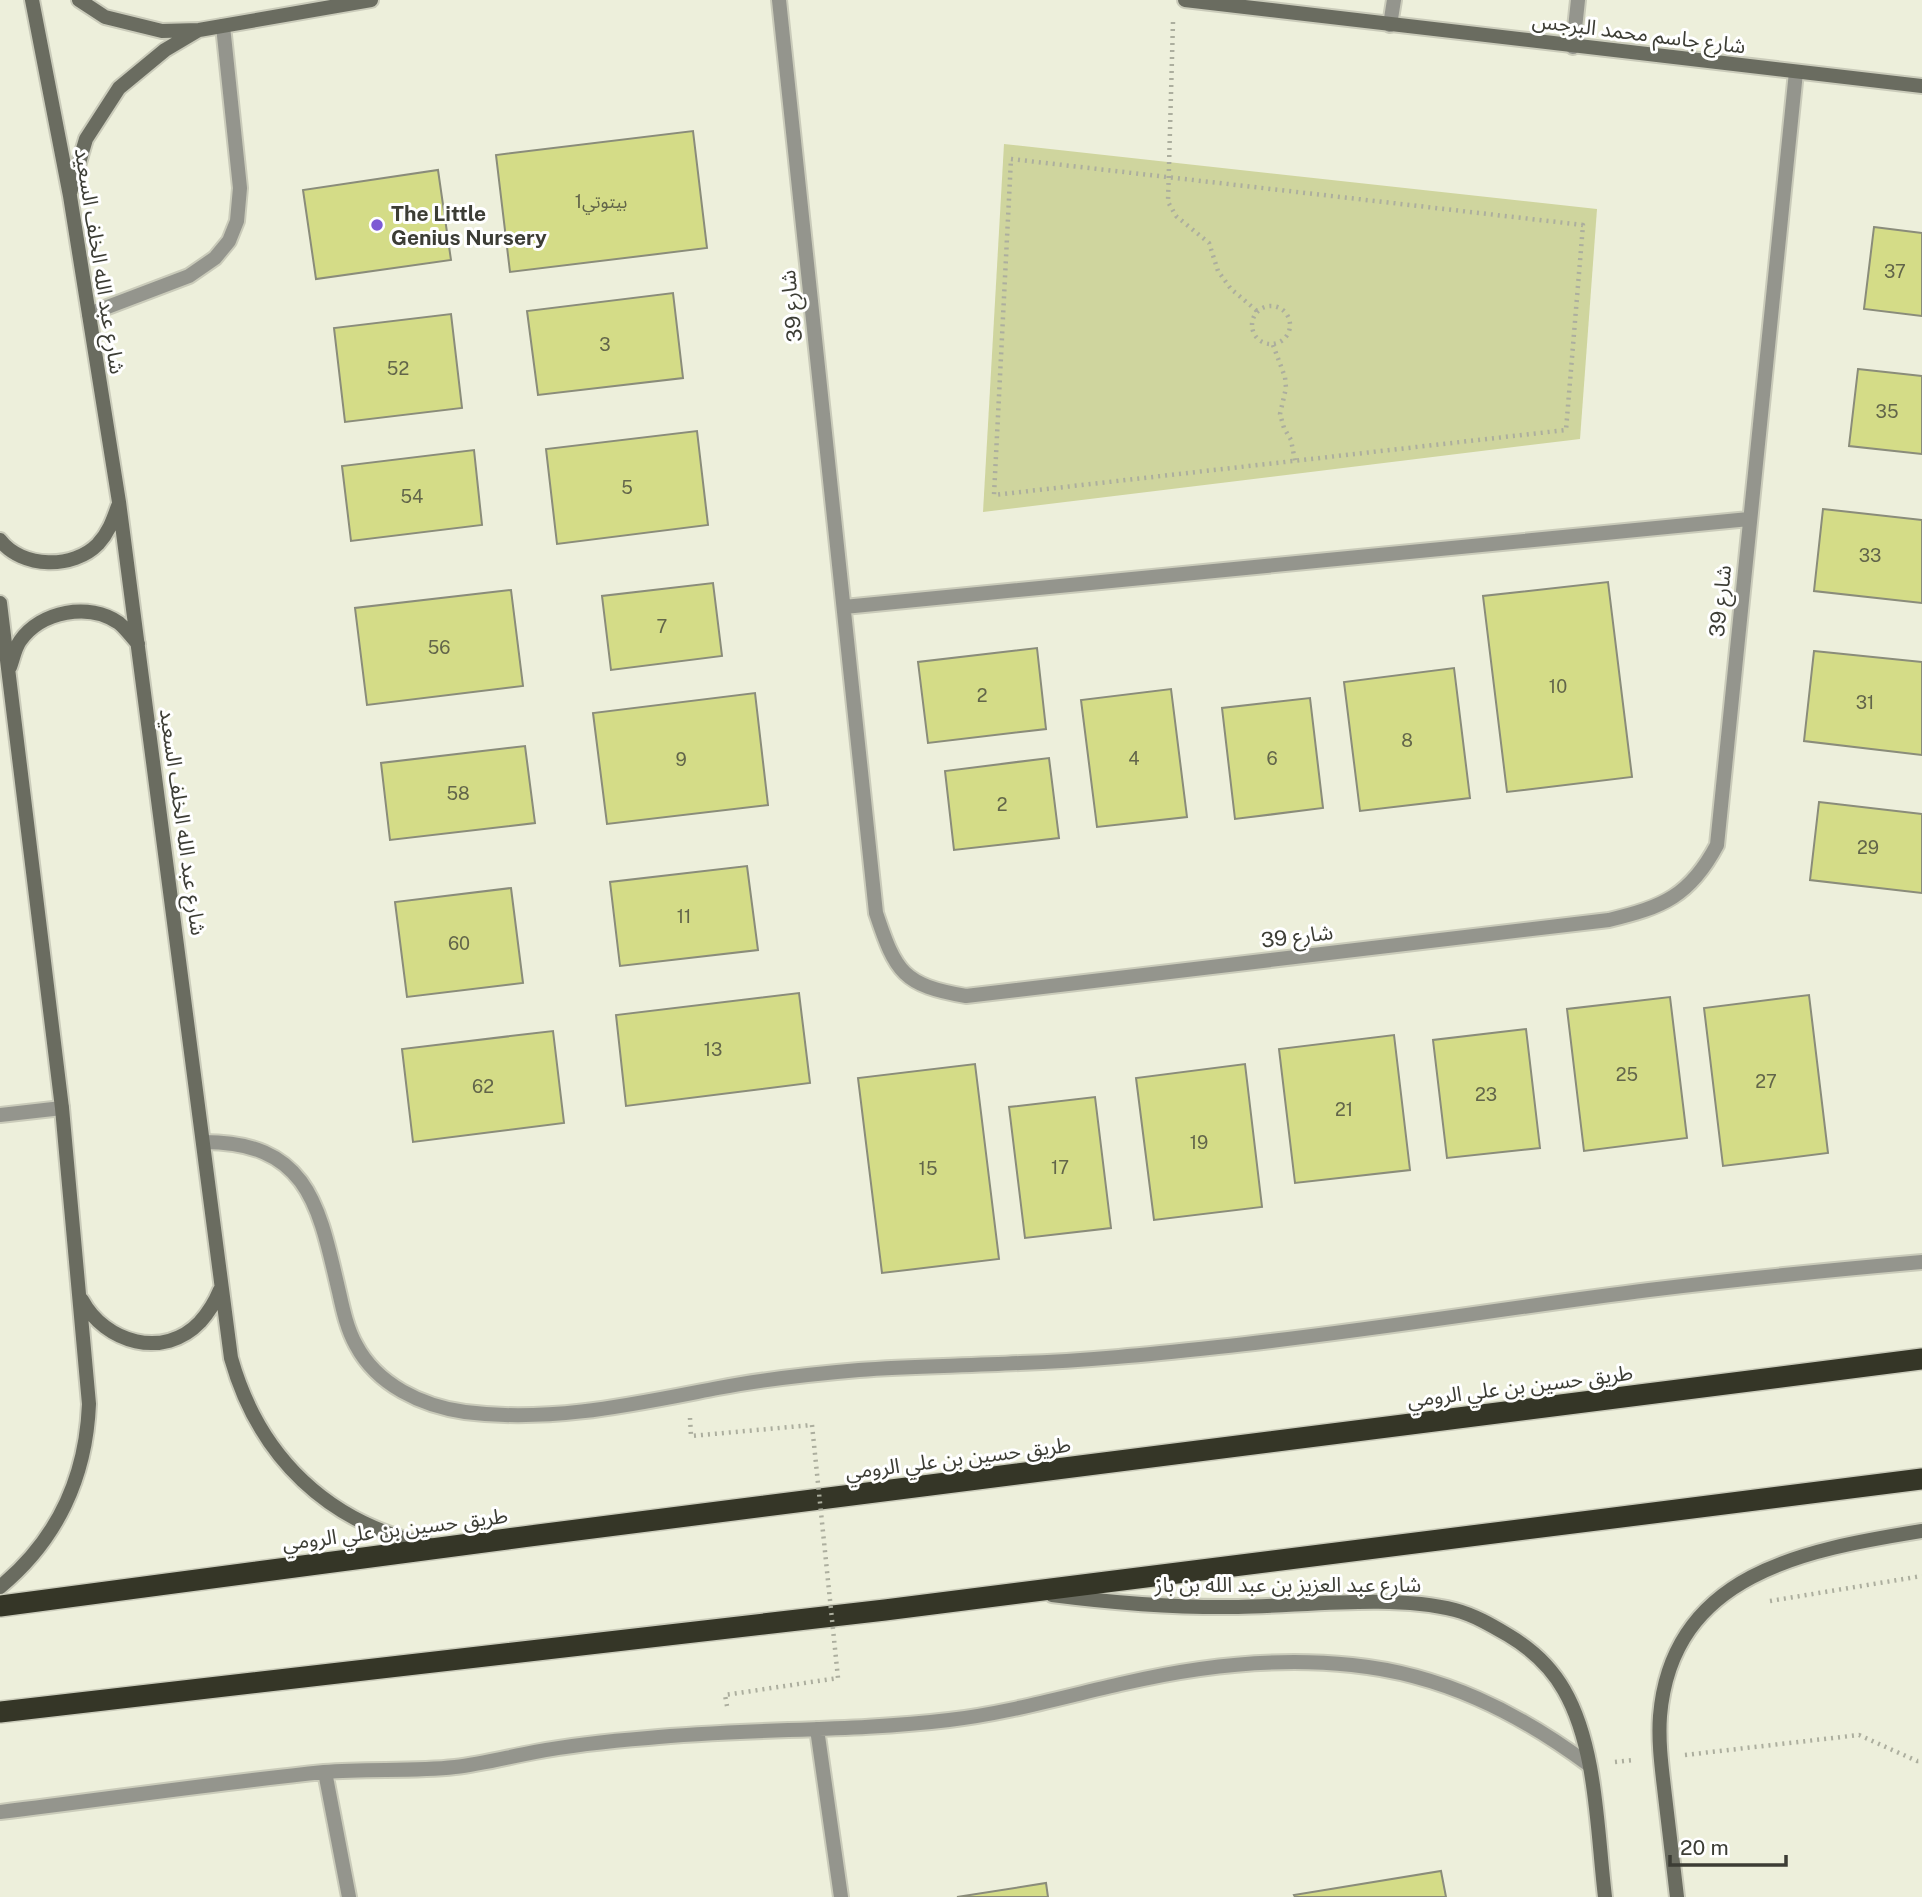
<svg xmlns="http://www.w3.org/2000/svg" width="1922" height="1897" font-family="'Public Sans','Noto Sans Arabic',sans-serif">
<style>
.green{fill:#cfd59e}
.building{fill:#d4dc87;stroke:#8a8c7a;stroke-width:2}
.lines{fill:none;stroke-linecap:round;stroke-linejoin:round}
.lane-casing{stroke:#cacbba;stroke-width:18}
.street-casing{stroke:#cacbba;stroke-width:18}
.secondary-casing{stroke:#cacbba;stroke-width:18}
.highway-casing{stroke:#cacbba;stroke-width:24}
.path{stroke:#acae9e;stroke-width:4.5;stroke-dasharray:2 5;stroke-linecap:butt}
.lane{stroke:#94958d;stroke-width:14}
.street{stroke:#94958d;stroke-width:14}
.secondary{stroke:#6a6c60;stroke-width:14}
.highway{stroke:#353627;stroke-width:21}
.path-bridge{stroke:#acae9e;stroke-width:4.5;stroke-dasharray:2 5;stroke-linecap:butt}
.poi-dot{fill:#7d5ad4;stroke:#fff;stroke-width:2.5}
.labels{text-anchor:middle;dominant-baseline:central;stroke-width:6;stroke-linejoin:round;paint-order:stroke}
.number-label{font-size:18px;fill:#62654a}
.street-label{font-size:21px;fill:#3c3d35;stroke:#fff}
.poi-label{font-size:21px;font-weight:bold;fill:#3c3d35;stroke:#fff;text-anchor:start}
</style>
<rect width="100%" height="100%" fill="#edefdb"/>
<path class="green" d="M 1004,144 L 1597,209 L 1580,439 L 983,512 Z"/>
<path class="building" d="M 693,131 L 707,248 L 510,272 L 496,155 Z
M 438,170 L 451,260 L 316,279 L 303,190 Z
M 1874,227 L 1922,233 L 1922,316 L 1864,309 Z
M 673,293 L 683,378 L 538,395 L 527,311 Z
M 451,314 L 462,408 L 345,422 L 334,328 Z
M 1858,369 L 1922,376 L 1922,454 L 1849,446 Z
M 697,431 L 708,525 L 557,544 L 546,449 Z
M 474,450 L 482,525 L 351,541 L 342,466 Z
M 1823,509 L 1922,520 L 1922,603 L 1814,591 Z
M 1608,582 L 1632,777 L 1507,792 L 1483,596 Z
M 713,583 L 722,656 L 611,670 L 602,596 Z
M 511,590 L 523,686 L 367,705 L 355,608 Z
M 1037,648 L 1046,729 L 928,743 L 918,662 Z
M 1814,651 L 1922,662 L 1922,755 L 1804,741 Z
M 1454,668 L 1470,798 L 1360,811 L 1344,682 Z
M 1171,689 L 1187,817 L 1097,827 L 1081,700 Z
M 755,693 L 768,805 L 607,824 L 593,713 Z
M 1310,698 L 1323,808 L 1235,819 L 1222,708 Z
M 525,746 L 535,823 L 390,840 L 381,763 Z
M 1049,758 L 1059,838 L 954,850 L 945,771 Z
M 1819,802 L 1922,814 L 1922,893 L 1810,880 Z
M 747,866 L 758,950 L 620,966 L 610,882 Z
M 511,888 L 523,983 L 407,997 L 395,902 Z
M 799,993 L 810,1083 L 626,1106 L 616,1015 Z
M 1809,995 L 1828,1153 L 1723,1166 L 1704,1008 Z
M 1670,997 L 1687,1138 L 1584,1151 L 1567,1009 Z
M 1526,1029 L 1540,1148 L 1447,1158 L 1433,1040 Z
M 553,1031 L 564,1123 L 413,1142 L 402,1049 Z
M 1394,1035 L 1410,1170 L 1295,1183 L 1279,1049 Z
M 975,1064 L 999,1259 L 882,1273 L 858,1078 Z
M 1245,1064 L 1262,1207 L 1154,1220 L 1136,1078 Z
M 1095,1097 L 1111,1228 L 1025,1238 L 1009,1107 Z
M 1441,1871 L 1446,1897 L 1295,1897 L 1294,1895 Z
M 1046,1883 L 1048,1897 L 957,1897 Z"/>
<g class="lines">
<defs>
<path id="lane" d="M 1390,25 L 1394,0
M 89,314 L 189,276 L 215,258 L 229,241 L 237,221 L 240,188 L 223,26
M 204,1142 C 309,1142 319,1207 339,1292 C 343,1310 347,1329 356,1345 C 377,1385 422,1406 465,1412 C 551,1423 635,1404 718,1388 C 765,1379 812,1374 859,1370 C 912,1366 966,1366 1020,1363 C 1086,1361 1152,1354 1218,1347 C 1362,1332 1505,1308 1649,1290 C 1740,1279 1831,1270 1922,1262
M 817,1729 L 841,1897
M 325,1772 L 349,1897
M 0,1812 C 108,1799 216,1783 324,1772 C 368,1768 411,1772 455,1767 C 482,1764 508,1757 535,1752 C 572,1745 610,1741 648,1738 C 748,1728 849,1732 949,1720 C 1009,1713 1066,1696 1125,1683 C 1198,1666 1277,1657 1352,1665 C 1441,1674 1518,1712 1589,1765"/>
<path id="street" d="M 779,0 L 876,913 C 896,973 903,985 966,996 L 1609,920 C 1663,907 1690,896 1717,845 L 1796,72
M 1573,47 L 1578,0
M 844,607 L 1749,519
M 0,1115 L 62,1108"/>
<path id="secondary" d="M 32,0 L 70,196 L 119,502 L 231,1358 C 259,1457 328,1524 430,1545
M 79,0 L 105,17 L 162,31 L 199,30 L 371,0
M 1185,0 L 1922,86
M 70,193 L 86,139 L 119,88 L 165,50 L 197,31
M 0,540 C 22,569 74,569 98,544 C 109,532 113,520 118,506
M 0,603 L 62,1108 L 89,1404 C 86,1477 57,1540 0,1587
M 10,667 C 13,659 15,648 20,641 C 41,611 89,602 119,623 C 126,629 132,637 138,644
M 82,1300 C 105,1343 164,1360 200,1322 C 209,1312 215,1302 220,1290
M 1052,1595 C 1114,1603 1176,1608 1238,1607 C 1303,1606 1393,1594 1455,1610 C 1474,1615 1491,1625 1508,1635 C 1530,1648 1551,1667 1564,1690 C 1597,1747 1597,1832 1605,1897
M 1677,1897 C 1673,1863 1669,1830 1665,1796 C 1662,1770 1658,1743 1660,1716 C 1672,1573 1805,1550 1922,1531"/>
<path id="highway" d="M 0,1606 C 640,1519 1281,1442 1922,1359
M 0,1712 L 885,1610 L 1922,1479"/>
</defs>
<use href="#lane" class="lane-casing"/>
<use href="#street" class="street-casing"/>
<use href="#secondary" class="secondary-casing"/>
<use href="#highway" class="highway-casing"/>
<path class="path" d="M 1173,22 L 1168,202 L 1176,216 L 1209,243 L 1218,271 L 1231,289 L 1257,311
M 1011,159 L 1583,225 L 1566,430 L 994,495 Z
M1252 325a19 19 0 1 1 38 0a19 19 0 1 1-38 0Z
M 1273,345 L 1285,377 L 1286,388 L 1280,414 L 1284,428 L 1291,440 L 1295,461
M 690,1418 L 691,1436 L 812,1425
M 1770,1601 L 1922,1576
M 727,1706 L 725,1695 L 838,1678
M 1685,1755 L 1859,1735 L 1917,1761 L 1922,1761
M 1615,1762 L 1634,1760"/>
<use href="#lane" class="lane"/>
<use href="#street" class="street"/>
<use href="#secondary" class="secondary"/>
<use href="#highway" class="highway"/>
<path class="path-bridge" d="M 812,1425 L 838,1678"/>
</g>
<circle class="poi-dot" cx="377" cy="225" r="7"/>
<g class="labels">
<g class="number-label">
<text x="601" y="201">1بيتوتي</text>
<text x="1895" y="271">37</text>
<text x="605" y="344">3</text>
<text x="398" y="368">52</text>
<text x="1887" y="411">35</text>
<text x="627" y="487">5</text>
<text x="412" y="496">54</text>
<text x="1870" y="555">33</text>
<text x="662" y="626">7</text>
<text x="439" y="647">56</text>
<text x="1558" y="686">10</text>
<text x="982" y="695">2</text>
<text x="1865" y="702">31</text>
<text x="1407" y="740">8</text>
<text x="1134" y="758">4</text>
<text x="1272" y="758">6</text>
<text x="681" y="759">9</text>
<text x="458" y="793">58</text>
<text x="1002" y="804">2</text>
<text x="1868" y="847">29</text>
<text x="684" y="916">11</text>
<text x="459" y="943">60</text>
<text x="713" y="1049">13</text>
<text x="1627" y="1074">25</text>
<text x="1766" y="1081">27</text>
<text x="483" y="1086">62</text>
<text x="1486" y="1094">23</text>
<text x="1344" y="1109">21</text>
<text x="1199" y="1142">19</text>
<text x="1060" y="1167">17</text>
<text x="928" y="1168">15</text>
</g>
<g class="street-label">
<text transform="translate(1639 33) rotate(7)">شارع جاسم محمد البرجس</text>
<text transform="translate(100 261) rotate(81)">شارع عبد الله الخلف السعيد</text>
<text transform="translate(791 306) rotate(-96)">شارع 39</text>
<text transform="translate(1720 601) rotate(-84)">شارع 39</text>
<text transform="translate(183 822) rotate(82)">شارع عبد الله الخلف السعيد</text>
<text transform="translate(1297 936) rotate(-7)">شارع 39</text>
<text transform="translate(1520 1386) rotate(-7)">طريق حسين بن علي الرومي</text>
<text transform="translate(958 1458) rotate(-7)">طريق حسين بن علي الرومي</text>
<text transform="translate(395 1529) rotate(-7)">طريق حسين بن علي الرومي</text>
<text x="1288" y="1584">شارع عبد العزيز بن عبد الله بن باز</text>
</g>
<g class="poi-label">
<text x="391" y="213">The Little<tspan x="391" dy="24">Genius Nursery</tspan></text>
</g>
</g>
<path d="M1670 1855v10h116v-10" fill="none" stroke="#3c3d35" stroke-width="3.5"/>
<text x="1680" y="1855" font-size="21" fill="#3c3d35" stroke="#ffffff" stroke-width="5" paint-order="stroke">20 m</text>
</svg>
